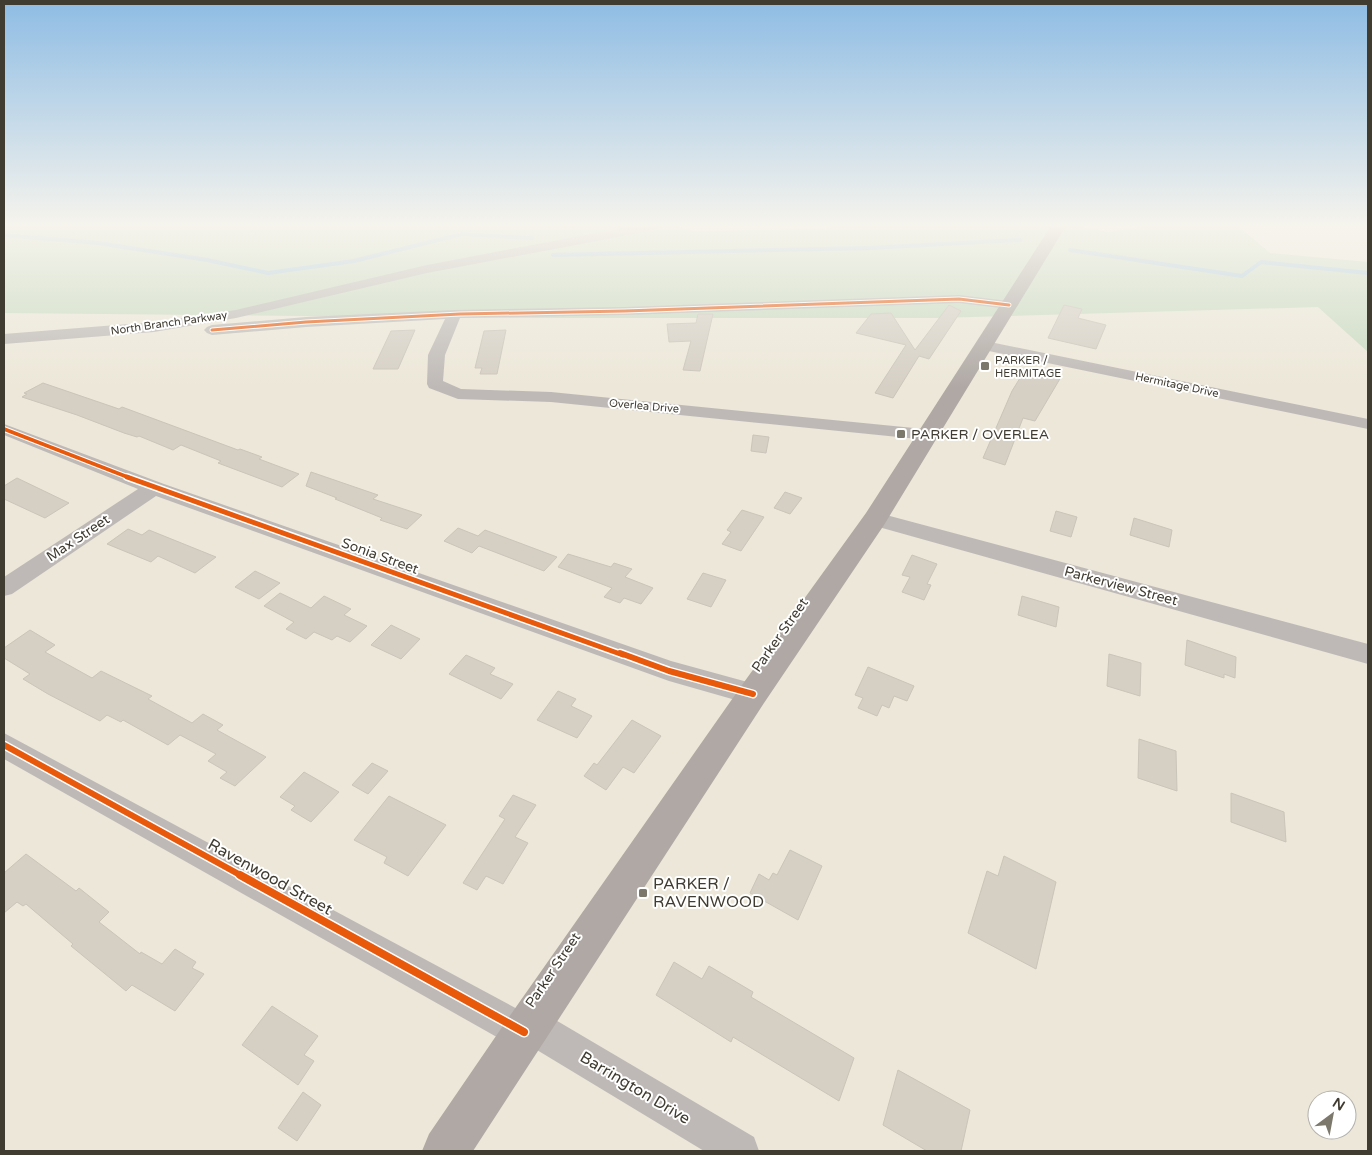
<svg xmlns="http://www.w3.org/2000/svg" width="1372" height="1155" font-family="'Varela Round',sans-serif">
<style>
.green{fill:#c9dac1}
.lines{fill:none;stroke-linecap:round;stroke-linejoin:round}
.stream{stroke:#a8c8de;stroke-width:4}
.building{fill:#d5cfc4;stroke:#cac4b9}
.minor{fill:#beb9b6;fill-rule:evenodd}
.major{fill:#afa8a4;fill-rule:evenodd}
.cycleway-far4-casing{stroke:#fff;stroke-width:5}
.cycleway-far3-casing{stroke:#fff;stroke-width:6}
.cycleway-far2-casing{stroke:#fff;stroke-width:8}
.cycleway-far1-casing{stroke:#fff;stroke-width:9}
.cycleway-casing{stroke:#fff;stroke-width:11}
.cycleway-far4{stroke:#e8590c;stroke-width:3}
.cycleway-far3{stroke:#e8590c;stroke-width:4}
.cycleway-far2{stroke:#e8590c;stroke-width:5}
.cycleway-far1{stroke:#e8590c;stroke-width:6}
.cycleway{stroke:#e8590c;stroke-width:8}
.poi-dot{fill:#7c786b;stroke:#fff;stroke-width:2}
.labels{text-anchor:middle;dominant-baseline:central;stroke-width:4;stroke-linejoin:round;paint-order:stroke}
.far-street-label{font-size:11px;fill:#403c31;stroke:#fff}
.far-poi-label{font-size:11px;fill:#403c31;stroke:#fff;text-anchor:start}
.poi-label{font-size:14px;fill:#403c31;stroke:#fff;text-anchor:start}
.street-label{font-size:14px;fill:#403c31;stroke:#fff}
.near-street-label{font-size:16px;fill:#403c31;stroke:#fff}
.near-poi-label{font-size:16px;fill:#403c31;stroke:#fff;text-anchor:start}
</style>
<rect width="100%" height="100%" fill="#ece7d8"/>
<path class="green" d="M 4,226 L 677,226 L 693,231 L 824,229 L 831,226 L 1078,226 L 1108,232 L 1145,226 L 1238,226 L 1270,253 L 1368,262 L 1368,352 L 1318,307 L 936,318 L 516,318 L 4,313 Z"/>
<g class="lines">
<path class="stream" d="M 4,235 L 98,243 L 207,260 L 268,273 L 354,261 L 462,234 L 532,238
M 1070,250 L 1242,276 L 1261,262 L 1368,273
M 553,255 L 869,248 L 1020,240"/>
</g>
<path class="building" d="M 949,305 L 961,311 L 929,359 L 919,356 L 893,398 L 875,393 L 906,345 L 856,333 L 871,314 L 891,313 L 915,350 Z
M 1064,305 L 1082,309 L 1078,318 L 1106,325 L 1096,349 L 1048,338 Z
M 698,314 L 713,314 L 700,371 L 683,370 L 691,341 L 669,342 L 667,324 L 696,323 Z
M 415,330 L 398,369 L 373,369 L 391,331 Z
M 506,330 L 497,374 L 480,374 L 482,368 L 475,368 L 484,331 Z
M 1031,368 L 1061,377 L 1035,421 L 1023,418 L 1005,465 L 983,458 L 1012,391 L 1025,370 L 1029,371 Z
M 43,383 L 119,409 L 122,407 L 238,450 L 240,449 L 262,457 L 259,459 L 299,474 L 282,487 L 218,463 L 221,461 L 181,445 L 173,450 L 139,436 L 137,437 L 124,433 L 77,415 L 22,397 L 27,394 L 24,393 Z
M 753,435 L 769,437 L 766,453 L 751,451 Z
M 311,472 L 378,495 L 373,499 L 422,515 L 407,529 L 380,520 L 382,518 L 335,499 L 337,498 L 306,486 Z
M 17,478 L 69,503 L 45,518 L 4,499 L 4,486 Z
M 785,492 L 802,498 L 790,514 L 774,508 Z
M 742,510 L 764,517 L 741,551 L 722,544 L 731,532 L 727,530 Z
M 1056,511 L 1077,517 L 1071,537 L 1050,531 Z
M 1134,518 L 1172,530 L 1169,547 L 1130,535 Z
M 458,528 L 478,536 L 485,530 L 557,557 L 544,571 L 479,546 L 472,553 L 444,541 Z
M 128,529 L 142,535 L 149,530 L 216,557 L 195,573 L 158,556 L 151,562 L 107,544 Z
M 568,554 L 611,567 L 614,563 L 632,569 L 625,577 L 653,588 L 641,604 L 624,598 L 620,603 L 604,597 L 612,588 L 558,567 Z
M 912,555 L 937,564 L 927,584 L 931,585 L 924,600 L 902,592 L 910,577 L 902,575 Z
M 255,571 L 280,583 L 259,599 L 235,587 Z
M 703,573 L 726,580 L 711,607 L 687,599 Z
M 280,593 L 311,608 L 324,596 L 351,609 L 344,615 L 367,626 L 350,642 L 337,636 L 332,640 L 314,632 L 306,639 L 286,629 L 294,622 L 264,606 Z
M 1022,596 L 1059,607 L 1056,627 L 1018,615 Z
M 391,625 L 420,639 L 401,659 L 371,645 Z
M 30,630 L 55,645 L 45,652 L 92,678 L 101,671 L 152,696 L 148,699 L 192,723 L 203,714 L 223,725 L 217,730 L 266,757 L 235,786 L 220,778 L 227,772 L 208,761 L 216,754 L 180,735 L 168,745 L 123,720 L 121,722 L 107,715 L 100,721 L 48,694 L 23,679 L 30,674 L 4,658 L 4,648 Z
M 1187,640 L 1236,657 L 1235,678 L 1224,674 L 1224,678 L 1185,665 Z
M 1109,654 L 1141,663 L 1140,696 L 1107,686 Z
M 466,655 L 495,668 L 490,674 L 513,684 L 501,699 L 449,674 Z
M 868,667 L 914,686 L 907,701 L 894,696 L 889,708 L 882,705 L 877,716 L 858,708 L 863,698 L 855,695 Z
M 558,691 L 576,699 L 571,706 L 592,716 L 577,738 L 537,720 Z
M 632,720 L 661,736 L 634,773 L 623,767 L 606,790 L 584,776 L 594,763 L 597,765 Z
M 1139,739 L 1176,751 L 1177,791 L 1138,778 Z
M 372,763 L 388,771 L 368,794 L 352,785 Z
M 304,772 L 339,792 L 311,822 L 291,810 L 295,806 L 280,797 Z
M 1231,793 L 1284,812 L 1286,842 L 1231,822 Z
M 513,795 L 536,805 L 515,837 L 528,843 L 503,884 L 486,876 L 477,890 L 463,883 L 505,819 L 499,816 Z
M 389,796 L 446,825 L 408,876 L 384,863 L 387,857 L 354,840 Z
M 790,850 L 822,866 L 798,920 L 750,893 L 759,874 L 769,880 L 773,873 L 777,875 Z
M 26,854 L 76,891 L 79,888 L 109,912 L 99,922 L 140,954 L 141,952 L 162,964 L 175,949 L 196,962 L 192,968 L 204,974 L 175,1011 L 132,985 L 126,991 L 71,946 L 73,944 L 26,904 L 23,906 L 17,902 L 4,913 L 4,873 Z
M 1004,856 L 1056,882 L 1036,969 L 968,933 L 987,871 L 998,876 Z
M 674,962 L 702,979 L 709,966 L 753,992 L 751,997 L 854,1058 L 839,1101 L 733,1037 L 731,1042 L 656,995 Z
M 272,1006 L 318,1036 L 304,1055 L 314,1061 L 298,1085 L 242,1045 Z
M 898,1070 L 970,1110 L 961,1151 L 927,1151 L 883,1125 Z
M 303,1092 L 321,1105 L 297,1141 L 278,1128 Z"/>
<g class="lines">
<path class="minor" d="M 633,226 L 661,226 L 655,230 L 427,273 L 236,318 L 154,332 L 4,344 L 4,334 L 154,322 L 236,310 L 427,265 Z
M 959,295 L 1009,301 L 1014,302 L 1016,305 L 1014,308 L 1009,309 L 959,303 L 625,315 L 460,318 L 445,355 L 443,381 L 461,389 L 551,392 L 934,430 L 937,434 L 934,438 L 928,440 L 551,402 L 458,399 L 429,388 L 427,384 L 428,355 L 445,319 L 306,327 L 212,335 L 207,333 L 204,330 L 207,327 L 212,325 L 306,317 L 455,310 L 625,307 Z
M 985,341 L 1368,419 L 1368,429 L 979,349 L 977,346 L 979,343 Z
M 4,424 L 164,484 L 671,661 L 762,686 L 766,694 L 762,702 L 753,705 L 669,681 L 156,496 L 12,594 L 4,596 L 4,577 L 138,489 L 4,435 Z
M 875,512 L 1368,644 L 1368,664 L 868,524 L 865,519 L 868,514 Z
M 4,733 L 521,1011 L 529,1007 L 542,1012 L 754,1137 L 759,1151 L 704,1151 L 532,1047 L 524,1050 L 511,1045 L 4,759 Z"/>
<path class="major" d="M 1051,226 L 1066,226 L 884,525 L 764,703 L 473,1151 L 422,1151 L 429,1134 L 509,1017 L 742,685 L 866,513 Z"/>
<defs>
<path id="cycleway-far4" d="M 212,330 L 306,322 L 460,314 L 625,311 L 959,299 L 1009,305"/>
<path id="cycleway-far3" d="M 4,429 L 130,478"/>
<path id="cycleway-far2" d="M 127,477 L 623,655"/>
<path id="cycleway-far1" d="M 620,653 L 669,671 L 753,694
M 4,745 L 242,876"/>
<path id="cycleway" d="M 240,875 L 524,1032"/>
</defs>
<use href="#cycleway-far4" class="cycleway-far4-casing"/>
<use href="#cycleway-far3" class="cycleway-far3-casing"/>
<use href="#cycleway-far2" class="cycleway-far2-casing"/>
<use href="#cycleway-far1" class="cycleway-far1-casing"/>
<use href="#cycleway" class="cycleway-casing"/>
<use href="#cycleway-far4" class="cycleway-far4"/>
<use href="#cycleway-far3" class="cycleway-far3"/>
<use href="#cycleway-far2" class="cycleway-far2"/>
<use href="#cycleway-far1" class="cycleway-far1"/>
<use href="#cycleway" class="cycleway"/>
</g>
<linearGradient id="sky" x2="0" y2="1"><stop stop-color="#8ebce4"/><stop offset="0.58" stop-color="#f6f4ed"/><stop offset="1" stop-color="#f6f4ed" stop-opacity="0"/></linearGradient>
<rect width="1372" height="388" fill="url(#sky)"/>
<g class="poi-dot">
<rect x="980" y="361" width="10" height="10" rx="2.5"/>
<rect x="896" y="429" width="10" height="10" rx="2.5"/>
<rect x="638" y="888" width="10" height="10" rx="2.5"/>
</g>
<g class="labels">
<g class="far-street-label">
<text transform="translate(169 323) rotate(-8)">North Branch Parkway</text>
<text transform="translate(1177 385) rotate(12)">Hermitage Drive</text>
<text transform="translate(644 406) rotate(5)">Overlea Drive</text>
</g>
<g class="far-poi-label">
<text x="995" y="360">PARKER /<tspan x="995" dy="13">HERMITAGE</tspan></text>
</g>
<g class="poi-label">
<text x="911" y="434">PARKER / OVERLEA</text>
</g>
<g class="street-label">
<text transform="translate(78 538) rotate(-34)">Max Street</text>
<text transform="translate(380 556) rotate(20)">Sonia Street</text>
<text transform="translate(1121 586) rotate(15)">Parkerview Street</text>
<text transform="translate(780 635) rotate(-55)">Parker Street</text>
<text transform="translate(553 970) rotate(-56)">Parker Street</text>
</g>
<g class="near-street-label">
<text transform="translate(270 877) rotate(29)">Ravenwood Street</text>
<text transform="translate(635 1088) rotate(31)">Barrington Drive</text>
</g>
<g class="near-poi-label">
<text x="653" y="884">PARKER /<tspan x="653" dy="18">RAVENWOOD</tspan></text>
</g>
</g>
<rect width="1372" height="1155" fill="none" stroke="#403c31" stroke-width="10"/>
<g transform="translate(1332 1115) rotate(32)"><circle r="24" fill="#ffffff" stroke="#b3b1ad"/>
<path d="M0-4L9 19L0 12L-9 19Z" fill="#7c786b"/>
<text y="-8" font-size="14" font-weight="bold" text-anchor="middle" fill="#403c31">N</text>
</g>
</svg>
